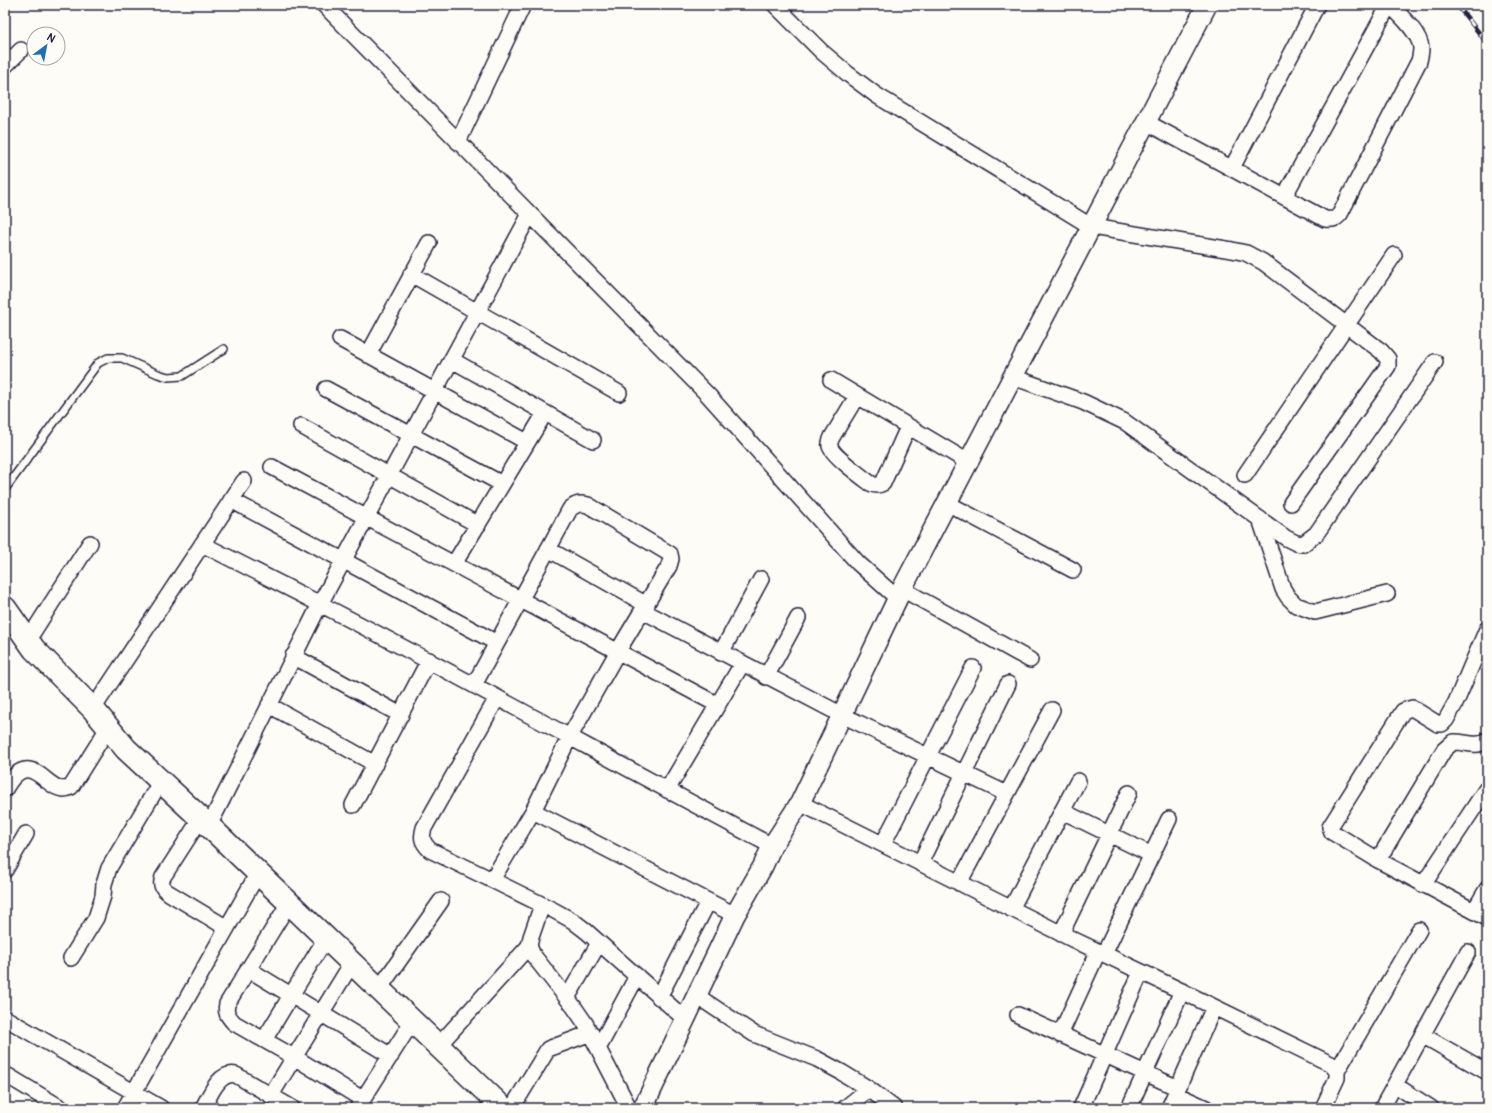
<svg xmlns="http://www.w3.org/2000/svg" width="1492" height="1113" font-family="Pangolin,sans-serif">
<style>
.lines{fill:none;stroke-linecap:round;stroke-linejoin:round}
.service-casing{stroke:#22223b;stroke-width:10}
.minor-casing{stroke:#22223b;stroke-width:18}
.tertiary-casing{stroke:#22223b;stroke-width:22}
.primary-casing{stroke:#22223b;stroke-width:25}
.service{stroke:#fdfcf7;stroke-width:7}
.minor{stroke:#fdfcf7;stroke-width:15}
.tertiary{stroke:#fdfcf7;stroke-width:19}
.primary{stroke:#fdfcf7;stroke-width:22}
.rail-casing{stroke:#22223b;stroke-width:4.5}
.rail{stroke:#fdfcf7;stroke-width:3;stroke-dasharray:9;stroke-linecap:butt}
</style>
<rect width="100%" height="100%" fill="#fdfcf7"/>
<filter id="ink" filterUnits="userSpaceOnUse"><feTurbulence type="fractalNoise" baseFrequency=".025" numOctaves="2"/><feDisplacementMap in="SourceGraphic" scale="8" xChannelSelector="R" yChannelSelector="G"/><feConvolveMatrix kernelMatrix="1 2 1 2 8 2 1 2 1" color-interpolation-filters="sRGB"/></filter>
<g filter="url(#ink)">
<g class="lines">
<defs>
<path id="service" d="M 5,489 L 98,363 L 108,358 L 122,358 L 158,374 L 168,377 L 182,376 L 224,349"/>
<path id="minor" d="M 324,5 L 708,395 L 858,563 L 897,598
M 775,5 L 821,51 L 848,74 L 876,95 L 1092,227 L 1232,250 L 1246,253 L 1263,262 L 1381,351 L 1388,359 L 1388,366 L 1291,503
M 5,66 L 21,50
M 1146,122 L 1325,219 C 1333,220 1336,219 1340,214 L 1419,61 C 1420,57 1421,52 1421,48 C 1420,33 1400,15 1390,5
M 458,142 L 523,5
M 1232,168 L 1317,5
M 1284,197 L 1389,5
M 411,274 L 619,393
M 340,339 L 527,442
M 368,355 L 429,243
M 452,360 L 593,440
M 1013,377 L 1083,402 L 1125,422 L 1286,538 L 1296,543 L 1303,544 L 1316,534 L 1435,362
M 831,380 L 968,462
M 326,389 L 502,484
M 857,396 L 832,437 C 831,440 829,442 830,446 C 831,454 862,477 870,483 C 875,486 878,486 883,483 L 908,427
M 301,426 L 478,525
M 272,467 L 718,705
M 1245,475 L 1394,255
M 231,500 L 497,643
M 947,503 L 1073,570
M 1260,519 L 1283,589 L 1288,597 L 1296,605 L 1315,612 L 1387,594
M 202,544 L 320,604 L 530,214
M 548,549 L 647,605
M 454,564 L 545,413
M 902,589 L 1030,660
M 643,611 L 842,715 L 1007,794
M 1487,629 L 1456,702 L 1446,720 L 1442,724 L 1438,724 L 1412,708 L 1403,711 L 1330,827 L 1332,832 L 1378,860 L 1487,918
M 28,640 L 90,543
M 721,653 L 761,579
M 293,656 L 401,715
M 766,677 L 798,618
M 474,685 L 570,509 C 576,504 580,503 588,505 L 670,554 L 671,559 L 669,566 L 618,651 L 569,738 L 533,811 L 492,880 L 555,911 L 573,921 L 586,931 L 686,1020
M 269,705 L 375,764
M 93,709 L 244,481
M 5,789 C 33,741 47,800 71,787 L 108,728
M 667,790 L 742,664
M 800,803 L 1072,939 L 1169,985 L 1331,1064 L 1337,1071 L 1337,1078 L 1323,1108
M 353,805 L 429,660
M 533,811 L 735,915
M 1062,811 L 1152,855
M 201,818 L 163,877 C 160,885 162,888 169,893 L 227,928
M 209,826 L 320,604 C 472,682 621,766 772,846
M 883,844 L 973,668
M 1378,860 L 1444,750 L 1453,742 C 1465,741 1477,749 1487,740
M 920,863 L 1008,684
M 5,870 L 26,834
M 492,880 L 430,850 C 422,842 421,838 424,828 L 497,698
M 959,883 L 1052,710
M 1423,885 L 1487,788
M 289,903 L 227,1004 C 225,1013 228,1016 234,1023 L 294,1057 L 362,1099
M 542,905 L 531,937 L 529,946 L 533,955 L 574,1007 L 585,1023 L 629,1108
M 1011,909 L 1078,781
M 1474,911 L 1487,889
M 1061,934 L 1129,793
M 1104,954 L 1169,819
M 71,958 L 96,918 L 103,896 L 104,884 L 109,868 L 161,781
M 248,969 L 391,1056
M 379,989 L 441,901
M 697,996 L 754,1034 L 817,1059 L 841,1072 L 869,1089 L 894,1108
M 659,997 L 708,902
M 567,998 L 599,943
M 1018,1015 L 1178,1088
M 5,1018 L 161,1108
M 1060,1035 L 1098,952
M 1422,1035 L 1487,1072
M 264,1040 L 326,938
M 438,1046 L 529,946
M 599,1047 L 637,976
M 1337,1071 L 1419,930
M 8,1076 L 61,1108
M 1395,1085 L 1431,1108
M 1175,1094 L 1206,1108
M 271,1095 L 352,963
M 358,1107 L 412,1022
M 125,1108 L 258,873
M 203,1108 C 210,1095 219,1071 236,1075 L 292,1108
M 512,1108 L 548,1049 L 591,1033
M 845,1108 L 869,1089
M 1081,1108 L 1141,972
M 1129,1108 L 1182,991
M 1169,1108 L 1214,1007
M 1382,1108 L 1468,952"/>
<path id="tertiary" d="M 643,1108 L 735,915 L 763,866 L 772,846 L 800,803 L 902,589 L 1207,5"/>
<path id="primary" d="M 5,608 L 34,649 L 93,709 L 126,749 L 209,826 L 503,1108"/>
</defs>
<use href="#service" class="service-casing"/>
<use href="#minor" class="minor-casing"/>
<use href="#tertiary" class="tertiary-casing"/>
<use href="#primary" class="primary-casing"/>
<use href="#service" class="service"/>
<use href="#minor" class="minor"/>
<use href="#tertiary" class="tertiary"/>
<use href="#primary" class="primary"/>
<defs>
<path id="rail" d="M 1457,5 L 1487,43"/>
</defs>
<use href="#rail" class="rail-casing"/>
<use href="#rail" class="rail"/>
</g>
</g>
<rect width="1492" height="1113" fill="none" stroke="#fdfcf7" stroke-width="20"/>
<rect x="10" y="10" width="1472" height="1093" fill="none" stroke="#22223b" stroke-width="1.5" filter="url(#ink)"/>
<g transform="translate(46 46) rotate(32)"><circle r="19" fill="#fdfcf7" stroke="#a5a5ac"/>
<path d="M0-3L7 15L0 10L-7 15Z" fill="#1f6fb2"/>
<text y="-6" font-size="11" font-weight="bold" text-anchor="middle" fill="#22223b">N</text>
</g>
</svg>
